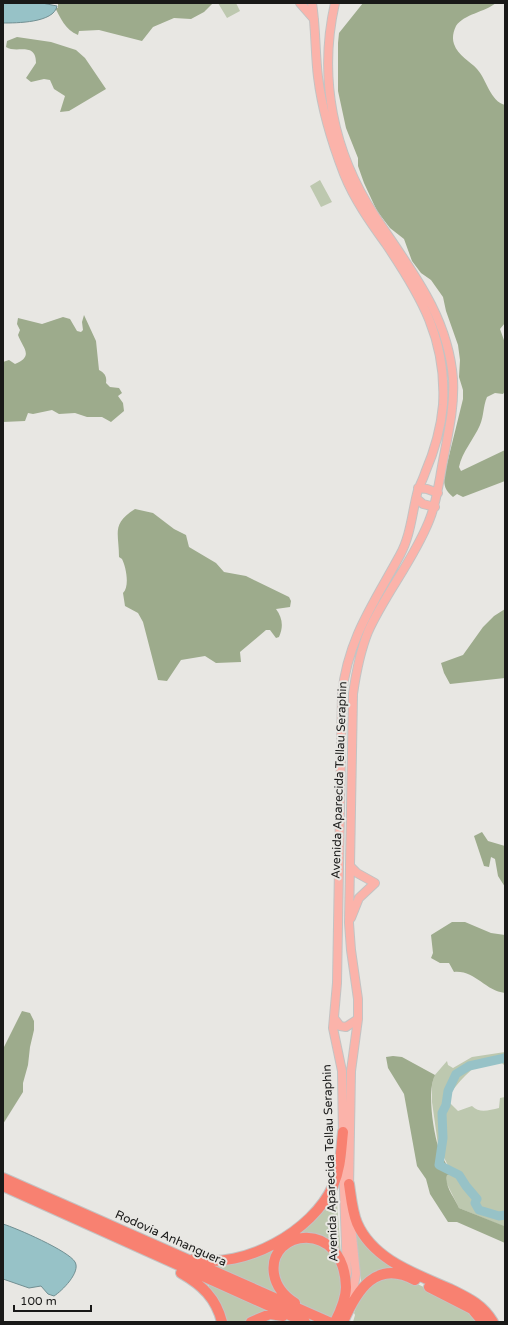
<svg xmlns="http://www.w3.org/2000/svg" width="508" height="1325" font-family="'Varela Round',sans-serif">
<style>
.green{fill:#bdc8af}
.forest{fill:#9dab8c}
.water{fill:#97c2c7;stroke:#718f92}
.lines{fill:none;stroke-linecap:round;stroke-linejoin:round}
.river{stroke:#97c2c7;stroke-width:9}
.primary-casing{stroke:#c3c3c3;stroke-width:10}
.highway-casing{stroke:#c3c3c3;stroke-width:12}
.primary{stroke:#fbb3aa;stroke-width:8}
.highway{stroke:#f88171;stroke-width:10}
.labels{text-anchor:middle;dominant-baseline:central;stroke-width:4;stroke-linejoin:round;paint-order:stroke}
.street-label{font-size:12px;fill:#191918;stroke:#e8e7e3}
</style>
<rect width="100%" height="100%" fill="#e8e7e3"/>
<path class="green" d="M 218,3 L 236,3 L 240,11 L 227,18 Z
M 320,180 L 332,202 L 321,207 L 310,186 Z
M 505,1052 L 505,1066 L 500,1061 L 491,1058 C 471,1066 458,1083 446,1099 L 458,1111 L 472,1106 C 480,1114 489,1110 499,1108 L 500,1098 L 505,1097 L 505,1227 L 459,1208 L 446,1182 L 447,1174 L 452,1174 L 438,1145 L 432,1102 L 432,1085 L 434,1076 L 447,1061 L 448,1065 L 453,1068 L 472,1057 Z
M 336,1190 L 341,1255 L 312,1235 L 274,1255 L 281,1295 L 209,1265 L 259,1255 Z
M 358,1230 L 409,1275 L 361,1282 L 356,1233 Z
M 320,1242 C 325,1248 333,1254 337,1261 C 346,1279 340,1301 333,1318 C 317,1311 295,1304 285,1290 C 275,1276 274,1249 295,1243 C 302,1241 312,1242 320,1242 Z
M 387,1276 L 413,1282 L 460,1304 L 480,1322 L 353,1322 L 355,1315 L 354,1313 L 362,1291 Z
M 209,1284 L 271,1312 L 250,1318 L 245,1322 L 226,1322 L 208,1287 Z"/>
<path class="forest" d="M 58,3 L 213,3 L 204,12 L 191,19 L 174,18 L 153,27 L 142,41 L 99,30 L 79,31 L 78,35 C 65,30 61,18 54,6 L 58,8 Z
M 363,3 L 496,3 C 485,12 464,14 456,26 C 453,32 452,39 454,44 C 458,56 470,61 477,69 C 487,80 490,101 505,105 L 505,323 L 500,329 L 505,343 L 505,391 L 503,394 L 495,393 L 487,397 C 483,406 484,416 480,425 C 474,439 462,452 459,467 L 461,471 L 505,450 L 505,481 L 463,497 L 457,494 L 453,497 C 445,490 444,486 444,476 L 463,399 L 463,390 L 459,377 L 460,360 L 458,345 L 446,311 L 443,297 L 431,280 L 421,273 L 412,261 L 404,239 L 390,228 L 377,211 L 364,183 L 358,166 L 358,158 L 346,128 L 338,91 L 338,43 L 339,33 Z
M 17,37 L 51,42 L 76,50 L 85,58 L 106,89 L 69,111 L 60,112 L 65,96 L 54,89 L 50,80 L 44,79 L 31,82 L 26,78 L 36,63 C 36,41 16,54 6,47 L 7,41 Z
M 84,315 L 96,341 L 99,370 C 105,373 107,377 106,383 L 110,387 L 119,388 L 122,393 L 118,396 L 123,403 L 124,411 L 111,422 L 102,417 L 87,417 L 75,413 L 59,414 L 52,410 L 33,414 L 28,413 L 25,421 L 3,422 L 3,362 L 9,360 L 15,364 C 35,356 22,347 18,335 L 20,330 L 17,324 L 18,318 L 42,324 L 63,317 L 70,319 L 77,331 L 81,332 L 83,330 L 82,322 Z
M 135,509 L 153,513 L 174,529 L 186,535 L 189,547 L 216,563 L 224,572 L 246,576 L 289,597 L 291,601 L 290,607 L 276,609 C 282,617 284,626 279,637 L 276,638 L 270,630 L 266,630 L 240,652 L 241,662 L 216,663 L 205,656 L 181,660 L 167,681 L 158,680 L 143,622 L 138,613 L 125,606 L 123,593 C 130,586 126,567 122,559 L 119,557 C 119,533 111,524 135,509 Z
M 505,609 L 505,678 L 450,684 L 444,673 L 441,663 L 463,655 L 483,627 L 494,616 Z
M 482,832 L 488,841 L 505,846 L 505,887 L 498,876 L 495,859 L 491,857 L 489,867 L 484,866 L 474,836 Z
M 452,922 L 465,922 L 491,933 L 505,935 L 505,993 C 485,991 475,970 454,972 L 449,963 L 440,963 L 431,958 L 433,953 L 431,935 Z
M 22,1011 L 30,1013 L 34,1021 L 34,1030 L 30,1047 L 28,1065 L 23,1083 L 23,1092 L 3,1124 L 3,1049 Z
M 393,1056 L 402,1057 L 435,1075 C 427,1091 433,1129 438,1146 C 441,1156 447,1165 452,1174 L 447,1175 C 444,1186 455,1198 459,1208 L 504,1226 L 505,1243 L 457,1222 L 448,1222 L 430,1194 L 426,1179 L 417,1166 L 404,1094 L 388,1068 L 386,1057 Z"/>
<path class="water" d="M 3,3 L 42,3 L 57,6 C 54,23 16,23 3,23 Z
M 3,1224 C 16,1228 69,1251 75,1262 C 81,1272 62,1291 54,1296 L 48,1294 L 41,1286 L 29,1288 L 3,1279 Z"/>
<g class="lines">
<path class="river" d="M 505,1058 L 469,1066 L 456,1074 L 448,1091 L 446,1105 L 442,1113 L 443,1138 L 439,1165 L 459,1175 L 466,1186 L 477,1199 L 475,1203 L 479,1210 L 499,1216 L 505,1215"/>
<defs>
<path id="primary" d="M 300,3 L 314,19
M 312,3 C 316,28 315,53 318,77 C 322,110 332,143 344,174 C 354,199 370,222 386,244 C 421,296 447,340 443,405 C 441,428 434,452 425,473 C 423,479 420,485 418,490 C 412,512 411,535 400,555 C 374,603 348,638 342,694 L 337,983 L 333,1028 L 342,1071 L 343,1137
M 335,3 C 318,78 333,152 375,216 C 409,268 448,314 453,379 C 455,413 445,445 440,478 C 437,493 435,507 429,521 C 413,561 385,594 368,632 C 360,652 356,673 353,694 L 349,923 L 351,950 L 358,999 L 358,1019 L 351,1071 L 349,1189
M 418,488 L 427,489 L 438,493
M 416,498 L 423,504 L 435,507
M 350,866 L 357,873 L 375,883 L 359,898 L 351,918
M 334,1018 L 340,1026 L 346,1027 L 358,1019
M 343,1162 L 347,1273
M 349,1206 L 356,1274 L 351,1302"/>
<path id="highway" d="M 3,1178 L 329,1322
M 349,1184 C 351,1197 352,1211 357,1223 C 373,1260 416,1274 450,1289 C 468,1298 482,1304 493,1322
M 3,1186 L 305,1322
M 194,1259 C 244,1270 313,1231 333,1186 C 341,1168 341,1150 343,1132
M 181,1273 C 202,1285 216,1298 222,1322
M 429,1287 L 472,1309 L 483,1322
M 295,1303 C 284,1296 276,1286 274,1274 C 267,1229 344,1218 346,1287 C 346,1298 340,1312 335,1322
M 251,1322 L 270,1314 L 283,1316
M 343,1322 C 357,1290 376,1259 415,1280"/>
</defs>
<use href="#primary" class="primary-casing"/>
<use href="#highway" class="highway-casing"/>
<use href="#primary" class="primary"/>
<use href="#highway" class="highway"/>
</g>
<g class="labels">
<g class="street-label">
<text transform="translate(339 780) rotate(-88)">Avenida Aparecida Tellau Seraphin</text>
<text transform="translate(330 1163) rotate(-92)">Avenida Aparecida Tellau Seraphin</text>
<text transform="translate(171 1238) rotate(24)">Rodovia Anhanguera</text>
</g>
</g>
<rect width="508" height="1325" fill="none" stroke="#191918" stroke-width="8"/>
<path d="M14 1305v6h77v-6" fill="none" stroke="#191918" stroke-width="2"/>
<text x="20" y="1305" font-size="12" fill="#191918" stroke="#e8e7e3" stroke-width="3" paint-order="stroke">100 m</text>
</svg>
